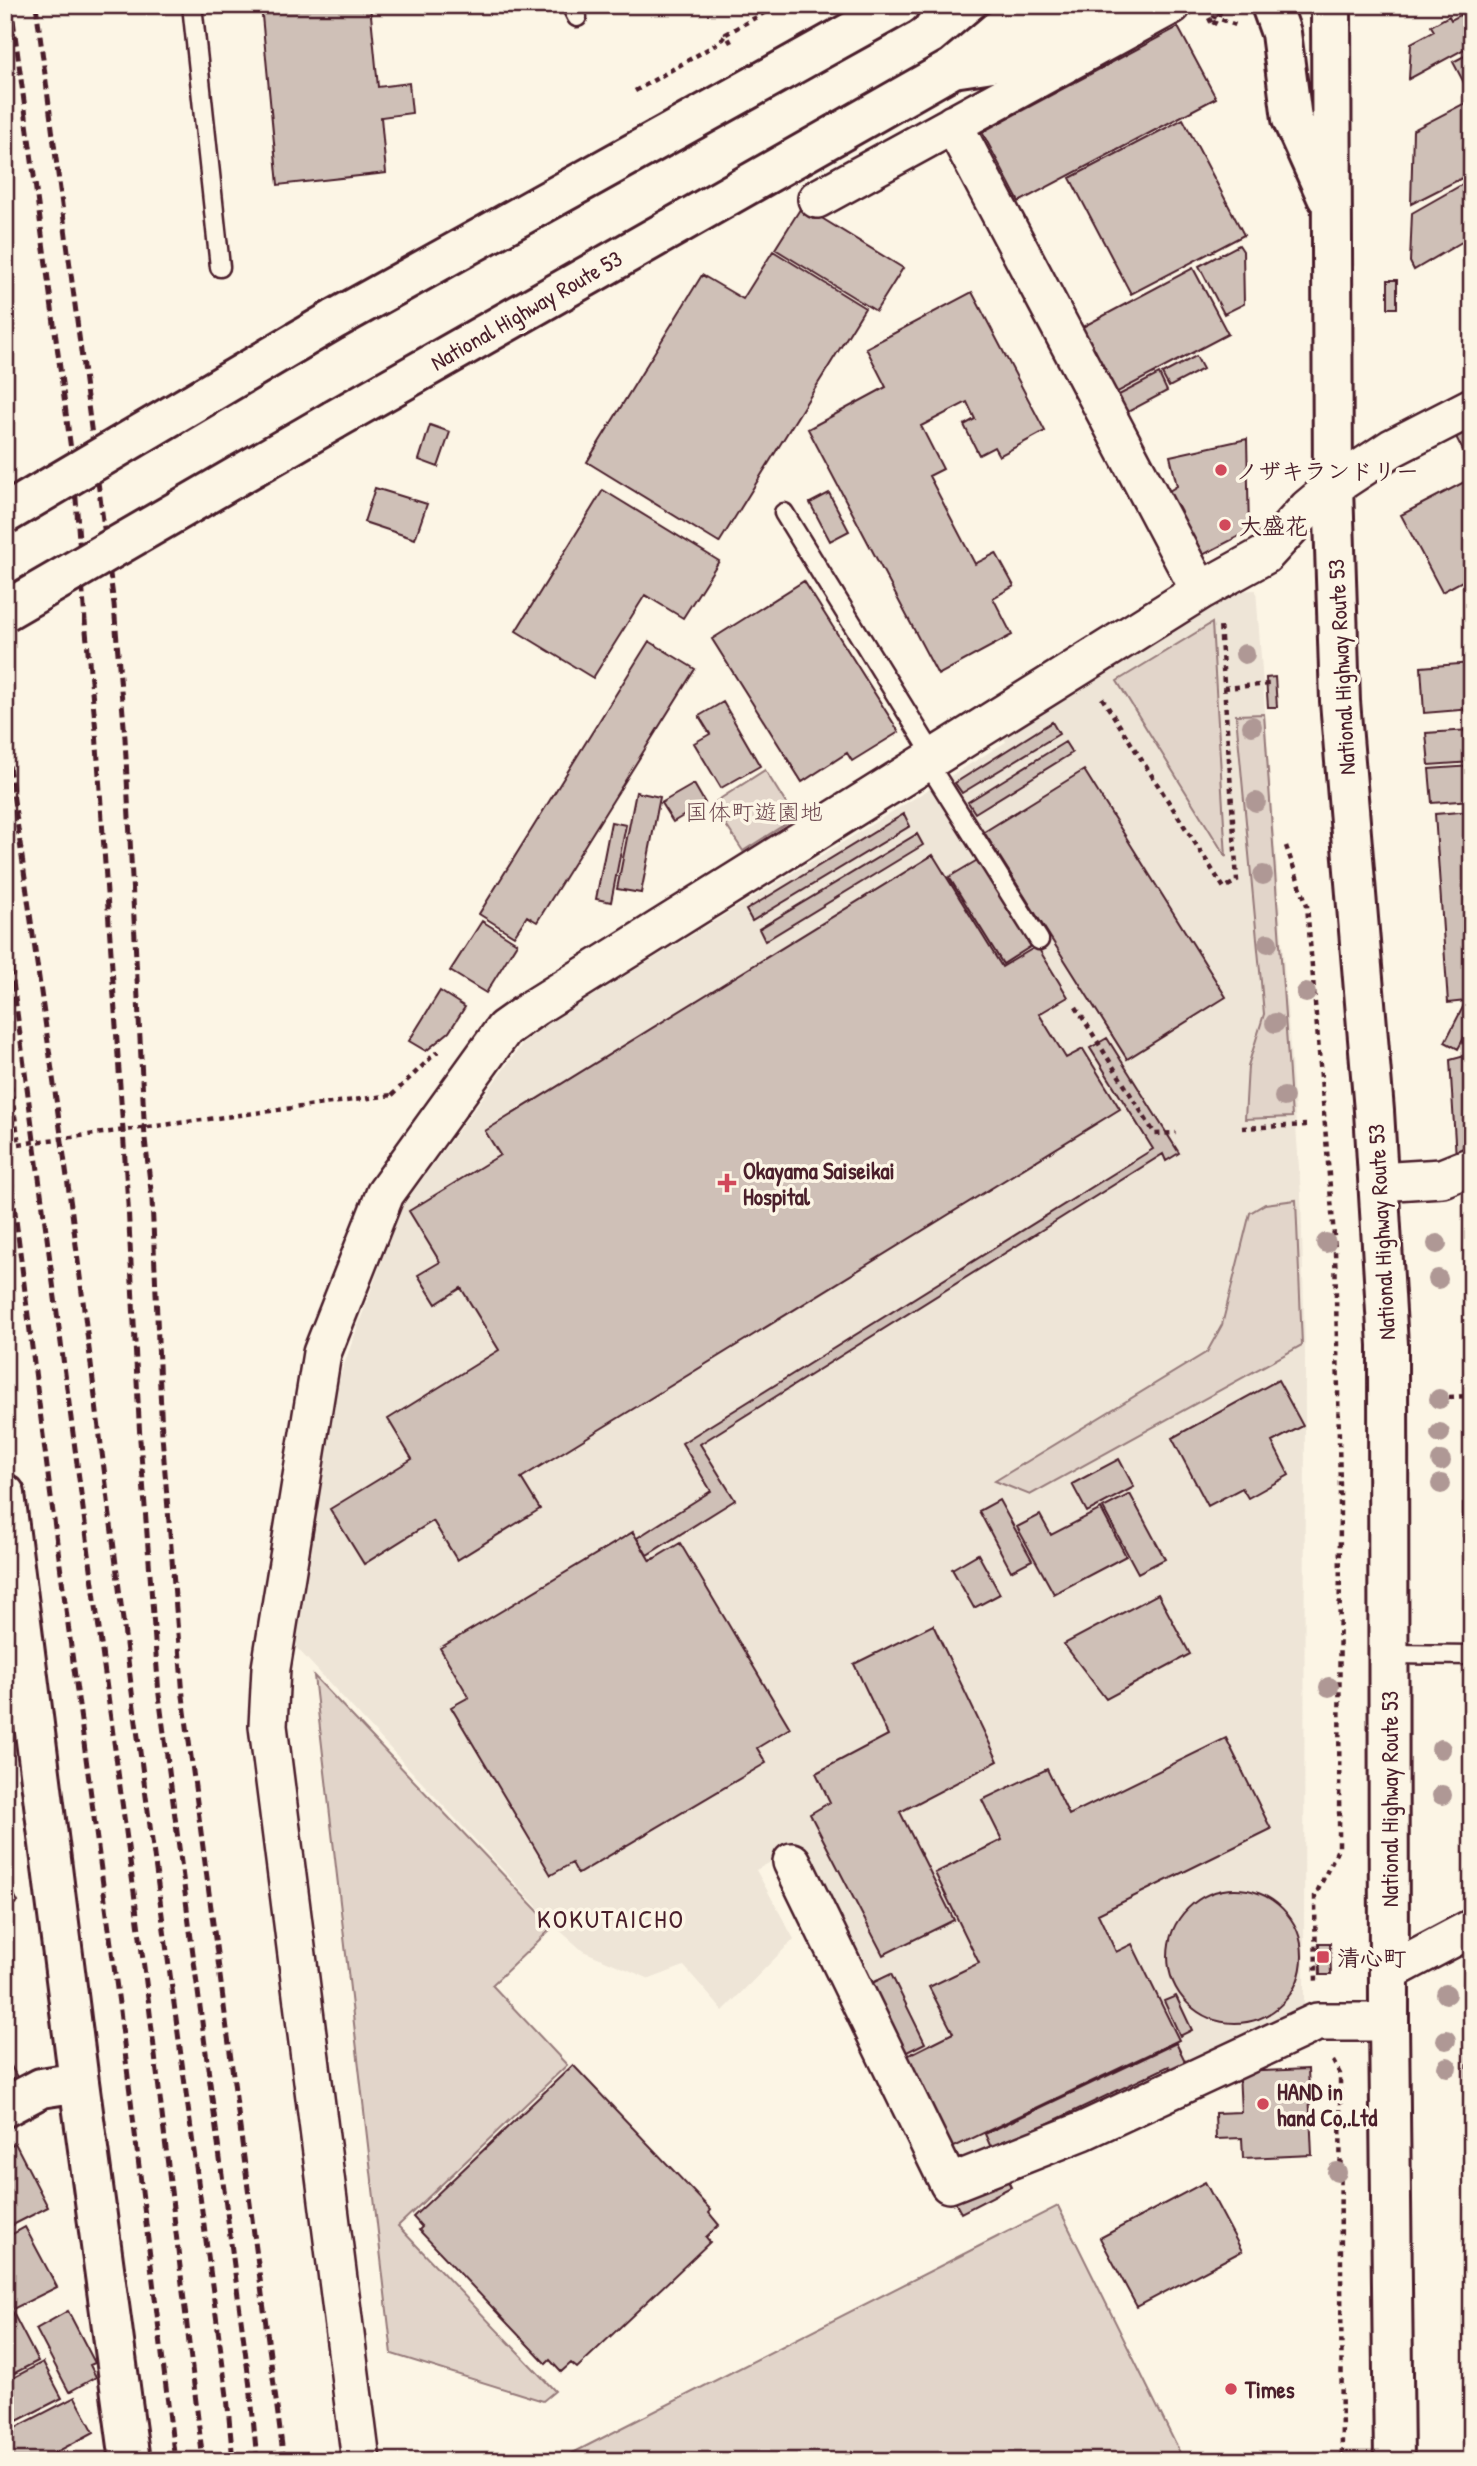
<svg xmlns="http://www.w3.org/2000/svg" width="1477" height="2466" font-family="'Patrick Hand','Klee One',sans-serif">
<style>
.built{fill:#eee5d7}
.green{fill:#e2d5ca;stroke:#967a7a;stroke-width:2}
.building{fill:#cfc0b7;stroke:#4a1f2b;stroke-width:2}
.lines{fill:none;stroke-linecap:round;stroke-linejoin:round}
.service-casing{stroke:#4a1f2b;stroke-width:23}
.minor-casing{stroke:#4a1f2b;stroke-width:42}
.tertiary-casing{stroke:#4a1f2b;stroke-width:44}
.trunk-casing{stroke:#4a1f2b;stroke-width:44}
.path{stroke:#4a1f2b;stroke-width:4.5;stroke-dasharray:5 5;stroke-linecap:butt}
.service{stroke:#fcf5e5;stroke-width:18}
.minor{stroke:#fcf5e5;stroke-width:37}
.tertiary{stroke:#fcf5e5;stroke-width:38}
.trunk{stroke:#fcf5e5;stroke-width:38}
.rail{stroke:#4a1f2b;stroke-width:5;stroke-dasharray:10 5;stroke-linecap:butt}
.trunk-bridge-casing{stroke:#4a1f2b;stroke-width:44;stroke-linecap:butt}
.path-bridge{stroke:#4a1f2b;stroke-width:4.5;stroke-dasharray:5 5;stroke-linecap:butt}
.trunk-bridge{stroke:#fcf5e5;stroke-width:38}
.tree{fill:#af9895}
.poi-dot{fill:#d1495b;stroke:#fcf5e5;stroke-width:2.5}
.labels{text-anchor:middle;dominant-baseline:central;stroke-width:7;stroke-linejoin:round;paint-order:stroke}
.street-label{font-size:23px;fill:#4a1f2b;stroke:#fcf5e5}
.poi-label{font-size:23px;font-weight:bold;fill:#4a1f2b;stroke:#fcf5e5;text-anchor:start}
.park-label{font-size:23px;fill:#704c53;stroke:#fcf5e5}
.quarter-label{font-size:26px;letter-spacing:2px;fill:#4a1f2b;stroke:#fcf5e5}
</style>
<rect width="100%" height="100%" fill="#fcf5e5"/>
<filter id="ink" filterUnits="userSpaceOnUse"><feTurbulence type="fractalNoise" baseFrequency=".0143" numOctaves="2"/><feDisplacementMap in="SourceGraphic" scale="14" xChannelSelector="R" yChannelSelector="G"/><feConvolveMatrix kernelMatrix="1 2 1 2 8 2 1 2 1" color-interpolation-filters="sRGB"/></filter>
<g filter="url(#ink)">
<path class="built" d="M 1256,590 L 1301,1194 L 1305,1351 L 1304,2014 L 955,2176 L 797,1848 L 756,1870 L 794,1939 L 723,2011 L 684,1966 L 650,1979 L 583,1951 L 557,1928 L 296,1647 L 335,1389 L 401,1208 L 529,1035 L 1006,742 L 1002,734 L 1236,591 Z"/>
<path class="green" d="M 1212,623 L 1226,857 L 1117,681 Z
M 1264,714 L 1292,1117 L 1245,1119 L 1248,1066 L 1264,1014 L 1236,715 Z
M 765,770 L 795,818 L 743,851 L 712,804 Z
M 1296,1200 L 1302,1345 L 1030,1495 L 995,1481 L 1207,1352 L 1222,1325 L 1250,1213 L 1265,1204 Z
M 314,1676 L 553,1927 L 492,1985 L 567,2065 L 398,2226 L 555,2391 L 543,2401 L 392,2354 Z
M 1058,2206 L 1184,2461 L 557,2461 L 1005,2233 Z"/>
<path class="building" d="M 261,5 L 370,5 L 378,87 L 409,83 L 412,113 L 381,117 L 386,173 L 278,185 Z
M 1472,9 L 1472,45 L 1409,79 L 1411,43 L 1434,31 L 1431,26 L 1449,16 L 1451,20 Z
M 1178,27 L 1216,98 L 1019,202 L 982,132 Z
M 1472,52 L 1472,95 L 1471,96 L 1453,62 Z
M 1465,103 L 1472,117 L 1472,173 L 1411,204 L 1413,130 Z
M 1183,119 L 1244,235 L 1131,294 L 1070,178 Z
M 1472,179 L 1472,236 L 1414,270 L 1410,262 L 1412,213 Z
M 802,206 L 903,268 L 876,311 L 775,249 Z
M 1239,245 L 1243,251 L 1244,304 L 1224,314 L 1199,266 Z
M 773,251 L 865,308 L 719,543 L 587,462 L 702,275 L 743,299 Z
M 1193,268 L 1228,334 L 1110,396 L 1075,331 Z
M 1388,280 L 1397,280 L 1397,308 L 1388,308 Z
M 972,292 L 1045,431 L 999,456 L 994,447 L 979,455 L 964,425 L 975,419 L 967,402 L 921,426 L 943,469 L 929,476 L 975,564 L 996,553 L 1014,586 L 993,598 L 1012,635 L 938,675 L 808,429 L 886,387 L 866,348 Z
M 1196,356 L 1203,369 L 1169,387 L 1162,374 Z
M 1159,374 L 1167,391 L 1126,413 L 1117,396 Z
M 1472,423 L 1472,468 L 1454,433 Z
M 430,425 L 450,432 L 438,467 L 419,460 Z
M 1247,439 L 1249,531 L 1195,559 L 1161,496 L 1177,486 L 1170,456 Z
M 1472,478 L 1472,576 L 1442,592 L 1401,515 Z
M 375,488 L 427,504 L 415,539 L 364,522 Z
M 603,490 L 719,561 L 683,618 L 645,595 L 593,678 L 516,631 Z
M 829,493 L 849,531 L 830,541 L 810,503 Z
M 804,581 L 899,732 L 852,761 L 847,753 L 802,782 L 712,639 Z
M 649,641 L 695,669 L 537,922 L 527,916 L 514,936 L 479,914 Z
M 1472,663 L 1472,709 L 1424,713 L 1421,667 Z
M 1275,677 L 1277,707 L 1268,707 L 1266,678 Z
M 723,702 L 760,766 L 721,788 L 694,743 L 710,734 L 699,716 Z
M 1052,722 L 1059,734 L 962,793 L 955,783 Z
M 1470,730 L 1472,762 L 1429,765 L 1426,733 Z
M 1065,742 L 1072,753 L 975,813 L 968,802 Z
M 1472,766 L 1472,800 L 1432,803 L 1429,769 Z
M 1084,770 L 1226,997 L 1127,1059 L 984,832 Z
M 694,784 L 705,803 L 673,822 L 661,803 Z
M 636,792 L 660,797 L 641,893 L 617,889 Z
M 1472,811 L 1472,986 L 1466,1001 L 1448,1003 L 1435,814 Z
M 904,814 L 910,826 L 752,921 L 746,910 Z
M 611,822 L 626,825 L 611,902 L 596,899 Z
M 917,834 L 923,845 L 765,941 L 759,929 Z
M 991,852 L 1044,938 L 1003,964 L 949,877 Z
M 933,855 L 1002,967 L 1037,946 L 1068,997 L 1039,1014 L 1066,1058 L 1083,1049 L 1120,1109 L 521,1478 L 540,1509 L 457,1560 L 433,1521 L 364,1564 L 330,1509 L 412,1459 L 388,1419 L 499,1350 L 461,1288 L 436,1304 L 418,1275 L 440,1262 L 409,1211 L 500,1155 L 485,1131 Z
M 482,921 L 517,943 L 486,993 L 450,971 Z
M 440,991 L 465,1007 L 449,1032 L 426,1051 L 409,1041 Z
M 1464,1005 L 1472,1009 L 1472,1023 L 1458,1049 L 1445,1042 Z
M 1107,1038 L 1179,1153 L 1166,1161 L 1163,1154 L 700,1444 L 735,1500 L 647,1555 L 637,1538 L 711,1491 L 682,1443 L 1153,1149 L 1090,1048 Z
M 1472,1054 L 1472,1149 L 1456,1158 L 1450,1060 Z
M 1278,1380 L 1303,1426 L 1272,1442 L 1289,1475 L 1248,1498 L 1242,1488 L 1208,1506 L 1172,1438 Z
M 1119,1459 L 1134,1487 L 1087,1512 L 1072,1484 Z
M 1130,1494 L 1165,1559 L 1138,1573 L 1103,1508 Z
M 999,1500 L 1032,1560 L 1011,1571 L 979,1511 Z
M 1463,1503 L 1472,1503 L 1472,1536 L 1463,1536 Z
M 1101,1509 L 1126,1556 L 1054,1594 L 1017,1527 L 1040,1515 L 1051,1535 Z
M 633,1532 L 650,1561 L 680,1543 L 790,1728 L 757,1748 L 766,1763 L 578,1874 L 572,1863 L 551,1875 L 451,1707 L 469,1697 L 440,1648 Z
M 978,1554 L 1000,1594 L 974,1608 L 952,1569 Z
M 1158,1594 L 1190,1654 L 1106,1699 L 1064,1644 Z
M 933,1625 L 998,1761 L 900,1812 L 954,1920 L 883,1955 L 810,1814 L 830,1802 L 816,1773 L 888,1735 L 854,1664 Z
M 1226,1738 L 1271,1829 L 1098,1914 L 1116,1952 L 1132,1944 L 1179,2040 L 950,2149 L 905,2057 L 953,2033 L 929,1987 L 979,1963 L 935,1873 L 1002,1840 L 982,1800 L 1047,1769 L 1069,1815 Z
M 5,1877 L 18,1902 L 5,1909 Z
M1168 1956a67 67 0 1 1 134 0a67 67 0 1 1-134 0Z
M 1319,1943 L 1330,1943 L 1331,1975 L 1320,1975 Z
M 1472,1946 L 1472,2002 L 1469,2003 L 1467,1949 Z
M 891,1974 L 925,2043 L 905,2053 L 870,1984 Z
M 1176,1996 L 1192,2030 L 1180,2036 L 1164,2001 Z
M 1472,2005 L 1472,2073 L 1467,2076 L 1469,2006 Z
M 1176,2043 L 1187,2065 L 1172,2072 L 1169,2066 L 992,2150 L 985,2134 Z
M 5,2055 L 17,2077 L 5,2083 Z
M 573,2065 L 711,2210 L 709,2213 L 719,2225 L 706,2237 L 710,2242 L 577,2368 L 571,2363 L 561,2372 L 550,2360 L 546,2364 L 419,2230 L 422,2227 L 413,2217 Z
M 1308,2069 L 1312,2155 L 1243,2158 L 1242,2138 L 1216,2139 L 1215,2113 L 1241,2112 L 1239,2072 Z
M 15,2143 L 48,2207 L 5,2229 L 5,2149 Z
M 1005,2175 L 1011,2187 L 961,2213 L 955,2202 Z
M 1205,2182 L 1242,2251 L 1137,2307 L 1100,2238 Z
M 25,2227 L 57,2287 L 5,2313 L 5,2238 Z
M 68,2311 L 95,2363 L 90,2365 L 96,2377 L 69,2392 L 36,2329 Z
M 13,2313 L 38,2361 L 5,2378 L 5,2317 Z
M 43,2362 L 62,2398 L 5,2427 L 5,2382 Z
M 75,2397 L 94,2432 L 40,2461 L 13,2461 L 5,2446 L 5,2433 Z"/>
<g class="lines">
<defs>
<path id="service" d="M 192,5 L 220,267
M 571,5 L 577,17
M 784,513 L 935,758
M 927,762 L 1039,940
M 1389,1654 L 1472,1655"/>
<path id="minor" d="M 953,124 L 1200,591
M 817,199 L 1172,5
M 1378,1182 L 1442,1178 L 1472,1166
M 792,1862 L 949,2184 L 1083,2131 L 1317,2022 L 1389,2022
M 1389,1972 L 1472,1928
M 361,2461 L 268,1726 L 271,1668 L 322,1353 L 385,1194 L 504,1029 L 535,1007 L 1200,591 L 1265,555 L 1308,508 L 1333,487 L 1392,448 L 1472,407"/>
<path id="tertiary" d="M 5,1494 L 79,2082 L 130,2461
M 5,2107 L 41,2088 L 79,2082"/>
<path id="trunk" d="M 1271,5 L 1281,33 L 1292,119 L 1327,197
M 1331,5 L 1333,487 L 1340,701 L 1374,1111 L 1388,1345 L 1389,2022 L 1394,2461
M 953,68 L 1012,59 L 1111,5
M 335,319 L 900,5
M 334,420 L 953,68 L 997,31 L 1044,5"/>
</defs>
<use href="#service" class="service-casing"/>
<use href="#minor" class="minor-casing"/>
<use href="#tertiary" class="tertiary-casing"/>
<use href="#trunk" class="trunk-casing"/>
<path class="path" d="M 1209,18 L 1213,26 L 1224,5
M 731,43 L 726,34 L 778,5
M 635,91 L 720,42 L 726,34
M 1224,688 L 1270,684
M 1102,698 L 1224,888 L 1237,881 L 1220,623
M 1286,846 L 1307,905 L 1335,1249 L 1340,1487 L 1339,1847 L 1315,1896 L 1316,1985
M 1076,1007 L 1155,1134 L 1176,1133
M 5,1082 L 10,1081 L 19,1144
M 392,1095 L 438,1051
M 1242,1128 L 1306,1125
M 1449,1397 L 1472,1396
M 1333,2061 L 1340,2074 L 1342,2461
M 5,2458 L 7,2461"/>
<use href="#service" class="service"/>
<use href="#minor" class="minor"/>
<use href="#tertiary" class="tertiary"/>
<use href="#trunk" class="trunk"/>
<path class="rail" d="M 11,5 L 74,472 L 85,621 L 96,731 L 128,1204 L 140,1440 L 159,1695 L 251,2395 L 257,2461
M 36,5 L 114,605 L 125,738 L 145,1139 L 152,1199 L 162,1435 L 183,1696 L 284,2461
M 5,736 L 72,1213 L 133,1700 L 227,2396 L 233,2461
M 5,922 L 149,2005 L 203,2461
M 5,1132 L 49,1483 L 120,2011 L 175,2461"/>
<defs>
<path id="trunk-bridge" d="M 5,514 L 335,319
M 5,611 L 334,420"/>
</defs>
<use href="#trunk-bridge" class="trunk-bridge-casing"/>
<path class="path-bridge" d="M 1212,16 L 1236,25
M 19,1144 L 392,1095"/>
<use href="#trunk-bridge" class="trunk-bridge"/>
</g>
<g class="tree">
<circle cx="1245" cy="654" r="10"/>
<circle cx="1252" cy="726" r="10"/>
<circle cx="1256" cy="802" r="10"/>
<circle cx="1263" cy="875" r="10"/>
<circle cx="1268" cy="943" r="10"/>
<circle cx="1306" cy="993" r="10"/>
<circle cx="1275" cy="1023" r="10"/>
<circle cx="1284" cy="1097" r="10"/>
<circle cx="1326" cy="1243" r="10"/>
<circle cx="1437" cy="1244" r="10"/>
<circle cx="1438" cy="1279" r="10"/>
<circle cx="1439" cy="1399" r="10"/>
<circle cx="1440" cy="1433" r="10"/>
<circle cx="1441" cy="1461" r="10"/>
<circle cx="1441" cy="1484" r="10"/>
<circle cx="1329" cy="1687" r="10"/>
<circle cx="1441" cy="1749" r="10"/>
<circle cx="1442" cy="1795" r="10"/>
<circle cx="1446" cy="1994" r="10"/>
<circle cx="1446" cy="2040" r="10"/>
<circle cx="1447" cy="2067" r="10"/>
<circle cx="1337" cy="2172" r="10"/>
</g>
</g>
<g class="poi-dot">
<circle cx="1221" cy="470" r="7"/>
<circle cx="1225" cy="525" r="7"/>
<path d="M723.5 1172.5h7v7h7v7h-7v7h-7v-7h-7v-7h7z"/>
<rect x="1316" y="1950" width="14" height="14" rx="3.5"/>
<circle cx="1263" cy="2104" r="7"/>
<circle cx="1231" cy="2389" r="7"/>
</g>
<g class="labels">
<g class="street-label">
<text transform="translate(526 310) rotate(-30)">National Highway Route 53</text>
<text transform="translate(1341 667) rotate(-93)">National Highway Route 53</text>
<text transform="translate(1381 1232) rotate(-93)">National Highway Route 53</text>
<text transform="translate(1389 1799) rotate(-90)">National Highway Route 53</text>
</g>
<g class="poi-label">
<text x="1235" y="470">ノザキランドリー</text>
<text x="1239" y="525">大盛花</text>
<text x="743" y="1170">Okayama Saiseikai<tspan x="743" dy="26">Hospital</tspan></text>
<text x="1337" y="1957">清心町</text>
<text x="1277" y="2091">HAND in<tspan x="1277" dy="26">hand Co,.Ltd</tspan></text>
<text x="1245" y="2389">Times</text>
</g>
<g class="park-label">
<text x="754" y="811">国体町遊園地</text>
</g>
<g class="quarter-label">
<text x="611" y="1918">KOKUTAICHO</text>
</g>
</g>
<rect width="1477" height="2466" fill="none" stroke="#fcf5e5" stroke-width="28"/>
<rect x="14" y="14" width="1449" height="2438" fill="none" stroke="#4a1f2b" stroke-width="2.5" filter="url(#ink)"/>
</svg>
